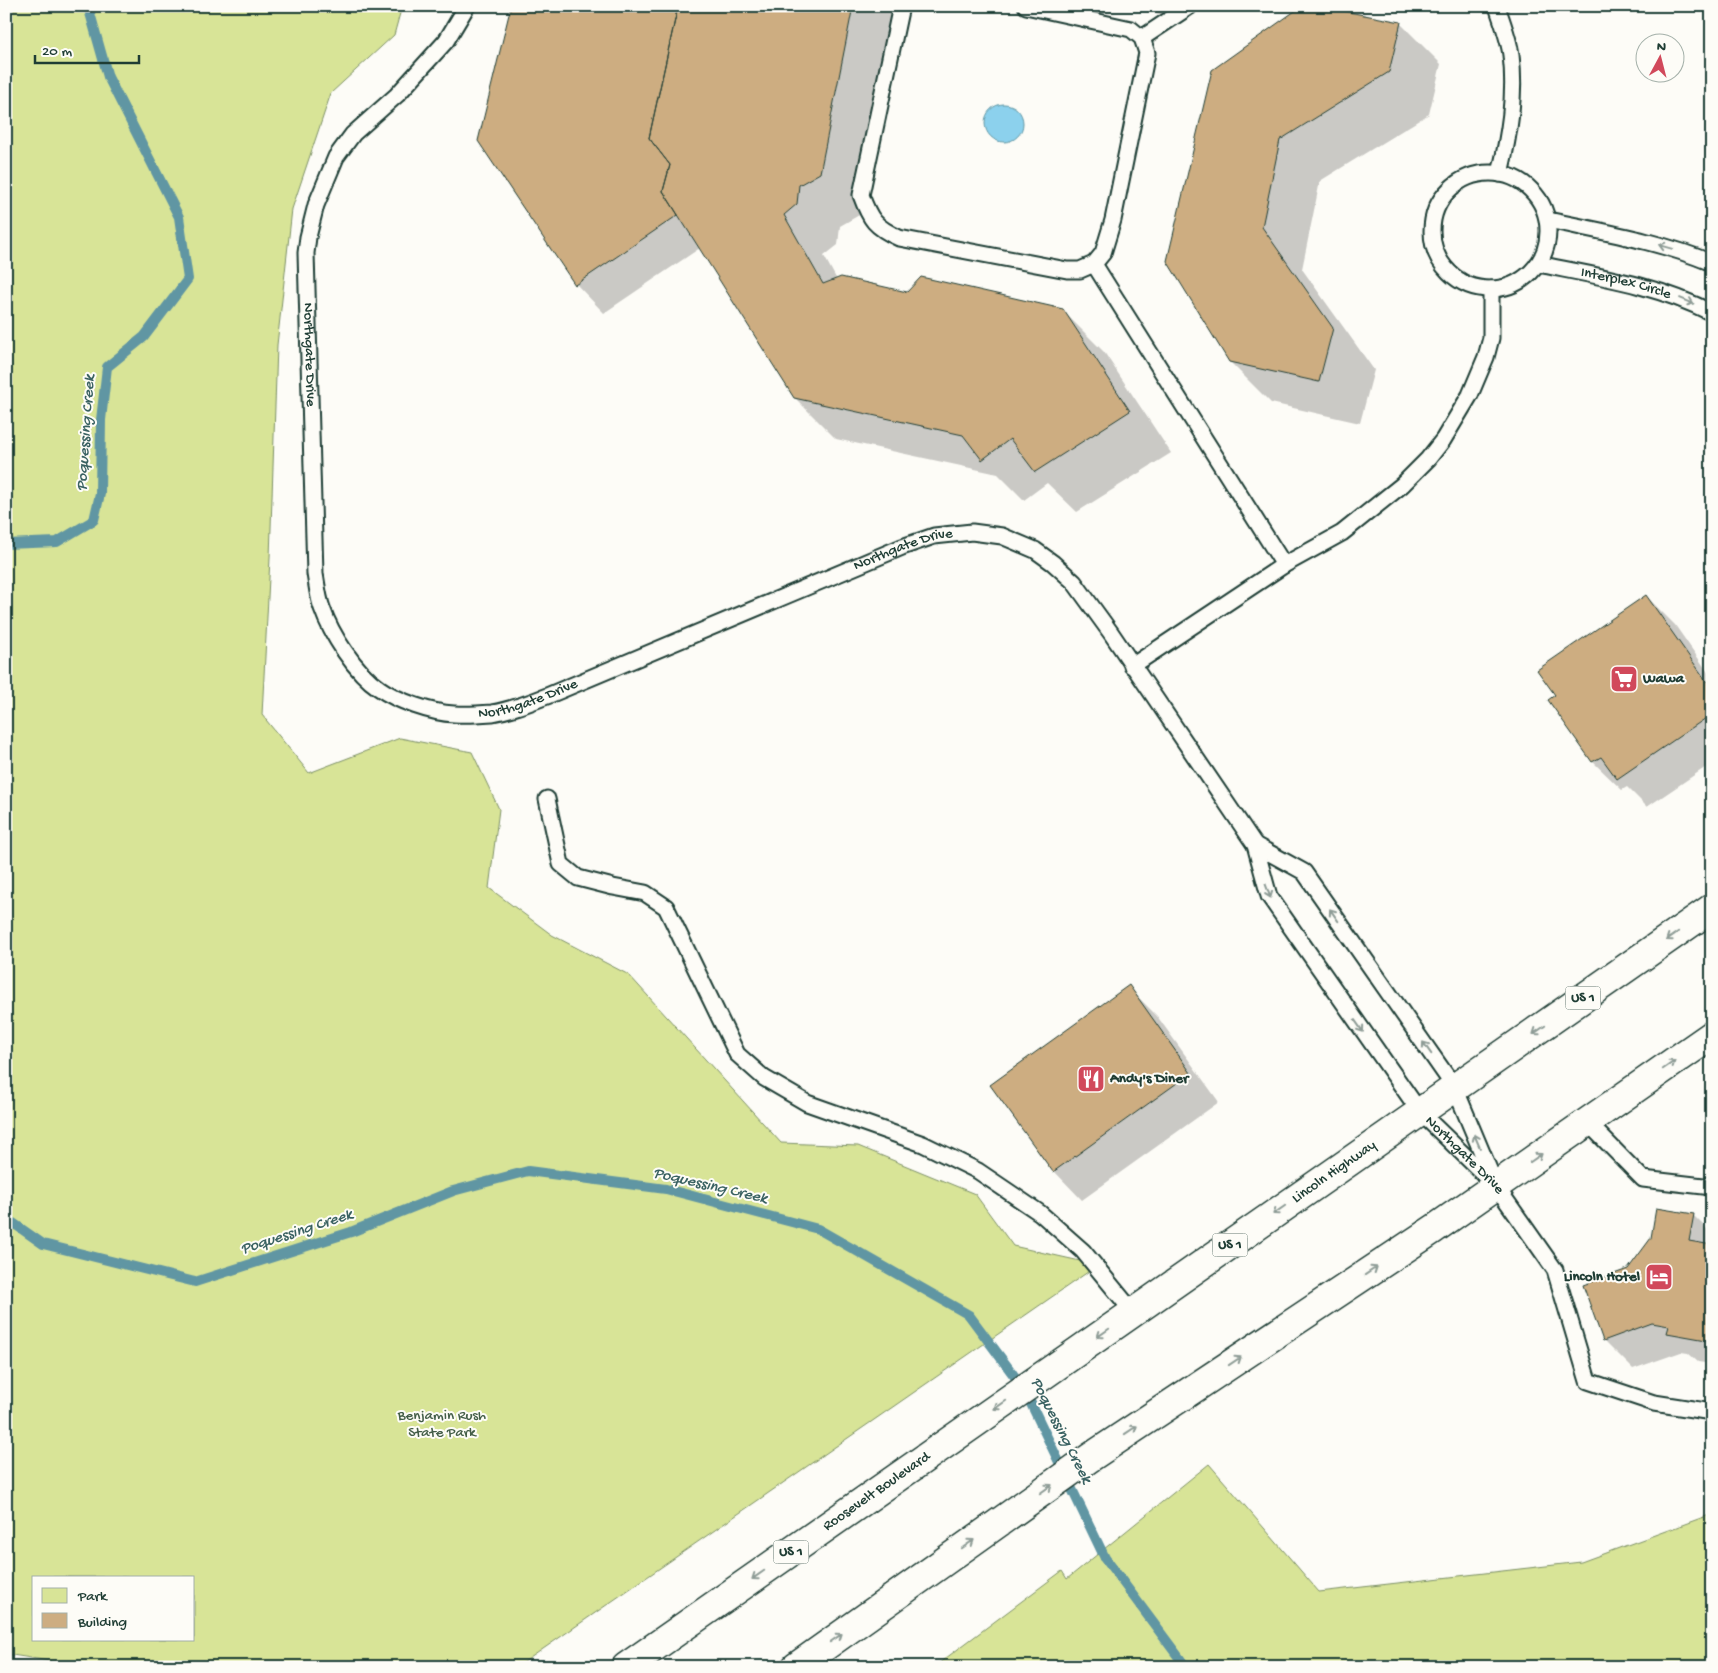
<svg xmlns="http://www.w3.org/2000/svg" width="1718" height="1673" font-family="'Gochi Hand',sans-serif">
<style>
.green{fill:#d8e497;stroke:#7c9066;fill-rule:evenodd}
.water{fill:#8cd1ed;stroke:#6096a3}
.shadow{fill:#0003}
.lines{fill:none;stroke-linecap:round;stroke-linejoin:round}
.stream{stroke:#6096a3;stroke-width:10}
.building{fill:#cdad81;stroke:#1f3d34}
.lane-casing{stroke:#1f3d34;stroke-width:19}
.highway-casing{stroke:#1f3d34;stroke-width:31}
.lane{stroke:#fdfcf7;stroke-width:15}
.highway{stroke:#fdfcf7;stroke-width:28}
.oneway{stroke:#8e9c96}
.labels{text-anchor:middle;dominant-baseline:central;stroke-width:4;stroke-linejoin:round;paint-order:stroke}
.shield{fill:#fdfcf7;stroke:#62766e;stroke-width:1}
.shield-label{font-size:14px;font-weight:bold;fill:#1f3d34}
.street-label{font-size:15px;fill:#1f3d34;stroke:#fdfcf7}
.poi-label{font-size:15px;font-weight:bold;fill:#1f3d34;stroke:#fdfcf7;text-anchor:start}
.park-label{font-size:15px;fill:#445e48;stroke:#fdfcf7}
.water-label{font-size:16px;font-style:italic;fill:#3a6262;stroke:#fdfcf7}
</style>
<rect width="100%" height="100%" fill="#fdfcf7"/>
<filter id="ink" filterUnits="userSpaceOnUse"><feTurbulence type="fractalNoise" baseFrequency=".02" numOctaves="2"/><feDisplacementMap in="SourceGraphic" scale="10" xChannelSelector="R" yChannelSelector="G"/><feConvolveMatrix kernelMatrix="1 2 1 2 8 2 1 2 1" color-interpolation-filters="sRGB"/></filter>
<g filter="url(#ink)">
<path class="green" d="M 6,6 L 402,6 L 394,35 L 331,93 L 292,209 L 277,345 L 270,558 L 262,715 L 309,773 L 400,738 L 472,752 L 499,809 L 489,888 L 552,935 L 629,975 L 781,1143 L 858,1146 L 975,1194 L 1013,1246 L 1098,1265 L 517,1667 L 87,1667 L 6,1654 ZM 34,1577 L 194,1577 L 194,1639 L 34,1639 Z
M 1209,1464 L 1319,1592 L 1581,1562 L 1712,1514 L 1712,1667 L 934,1667 L 1062,1571 L 1067,1579 Z"/>
<path class="water" d="M985 123a19 19 0 1 1 38 0a19 19 0 1 1-38 0Z"/>
<path class="shadow" d="M 512,6 L 886,6 L 898,26 L 861,214 L 840,226 L 838,245 L 824,256 L 837,280 L 907,293 L 1062,310 L 1104,352 L 1171,453 L 1077,512 L 1047,483 L 1024,500 L 998,474 L 836,439 L 795,398 L 700,248 L 604,313 L 576,284 Z
M 1128,6 L 1188,6 L 1172,17 Z
M 1400,23 L 1441,64 L 1429,114 L 1320,181 L 1302,269 L 1374,370 L 1360,423 L 1271,403 L 1230,362 L 1213,71 Z
M 1646,596 L 1675,625 L 1712,678 L 1712,763 L 1647,807 L 1627,787 L 1622,790 L 1593,762 L 1550,700 L 1557,695 Z
M 1128,987 L 1157,1016 L 1219,1102 L 1082,1200 L 1054,1171 Z
M 1693,1215 L 1712,1234 L 1712,1364 L 1698,1362 L 1688,1353 L 1681,1352 L 1633,1369 L 1604,1340 L 1629,1270 Z"/>
<g class="lines">
<path class="stream" d="M 6,544 L 57,542 L 94,520 L 100,494 L 101,420 L 107,367 L 144,337 L 188,279 L 179,217 L 108,77 L 88,6
M 6,1218 L 43,1244 L 195,1282 L 351,1232 L 453,1191 L 528,1171 L 666,1189 L 818,1229 L 969,1315 L 1024,1389 L 1105,1558 L 1186,1667"/>
</g>
<path class="building" d="M 511,6 L 678,6 L 649,138 L 670,165 L 663,191 L 678,215 L 575,285 L 478,141 Z
M 678,6 L 853,6 L 820,173 L 799,185 L 797,204 L 784,215 L 823,284 L 841,277 L 907,292 L 921,277 L 1063,309 L 1130,411 L 1035,472 L 1010,439 L 982,460 L 963,435 L 794,398 L 663,191 L 670,165 L 649,138 Z
M 1302,6 L 1317,6 L 1401,22 L 1389,72 L 1280,140 L 1262,227 L 1333,328 L 1319,382 L 1229,362 L 1167,261 L 1212,70 Z
M 1646,595 L 1712,689 L 1712,714 L 1617,779 L 1601,757 L 1592,762 L 1548,700 L 1555,695 L 1537,670 Z
M 1129,985 L 1191,1073 L 1053,1172 L 990,1085 Z
M 1656,1208 L 1694,1214 L 1689,1241 L 1712,1245 L 1712,1341 L 1667,1333 L 1669,1326 L 1652,1323 L 1603,1341 L 1583,1285 L 1628,1269 L 1651,1238 Z"/>
<g class="lines">
<defs>
<g id="lane">
<path id="s1" d="M 467,6 L 446,41 L 397,95 L 353,134 L 336,157 L 316,205 L 308,237 L 306,253 L 315,574 C 317,585 318,597 322,608 C 331,634 355,672 379,688 C 397,701 432,713 454,714 C 466,715 480,714 492,713 C 511,710 529,703 547,696 L 902,547 L 934,536 L 972,532 L 1002,536 L 1035,550 L 1053,563 L 1074,582 L 1111,633 L 1255,845 L 1269,896 L 1420,1112 L 1496,1186 L 1555,1270 L 1588,1381 L 1654,1403 L 1712,1412"/>
<path d="M 901,6 L 861,195 C 870,220 875,227 899,238 L 1067,270 L 1080,270 L 1094,264 L 1103,253 L 1113,220 L 1147,53 L 1142,38 L 1131,29 L 1026,6"/>
<path d="M 1497,6 C 1502,22 1509,39 1511,55 C 1516,95 1509,135 1500,174"/>
<path d="M 1142,38 L 1190,6"/>
<circle cx="1490" cy="231" r="58"/>
<path d="M 1548,220 C 1603,232 1659,241 1712,263"/>
<path d="M 1094,264 L 1284,565"/>
<path id="s2" d="M 1538,264 C 1597,276 1658,285 1712,313"/>
<path d="M 1132,666 L 1284,565 L 1342,533 L 1402,485 L 1428,459 L 1443,440 L 1470,395 L 1486,357 L 1491,338 L 1491,289"/>
<path d="M 547,799 L 561,864 L 578,878 L 613,887 L 645,893 L 666,907 L 737,1054 L 764,1078 L 807,1103 L 923,1144 L 978,1171 L 1040,1213 L 1083,1251 L 1133,1312"/>
<path d="M 1255,845 L 1304,872 L 1455,1088 L 1493,1179"/>
<path d="M 1587,1122 L 1643,1179 L 1712,1187"/>
</g>
<g id="highway">
<path id="s3" d="M 626,1667 L 1712,908"/>
<path d="M 796,1667 L 1091,1457 L 1434,1229 L 1712,1035"/>
</g>
</defs>
<use href="#lane" class="lane-casing"/>
<use href="#highway" class="highway-casing"/>
<use href="#lane" class="lane"/>
<use href="#highway" class="highway"/>
</g>
<defs><path id="oneway-shaft" d="M-6 0H5M1.5-3L5.5 0L1.5 3" fill="none" stroke-width="1.6" stroke-linecap="round" stroke-linejoin="round" transform="scale(1.25)"/></defs>
<g class="oneway">
<use href="#oneway-shaft" transform="translate(1666 247) rotate(-164)"/>
<use href="#oneway-shaft" transform="translate(1687 301) rotate(22)"/>
<use href="#oneway-shaft" transform="translate(1268 891) rotate(70)"/>
<use href="#oneway-shaft" transform="translate(1334 915) rotate(-125)"/>
<use href="#oneway-shaft" transform="translate(1672 936) rotate(145)"/>
<use href="#oneway-shaft" transform="translate(1359 1026) rotate(55)"/>
<use href="#oneway-shaft" transform="translate(1539 1030) rotate(145)"/>
<use href="#oneway-shaft" transform="translate(1427 1048) rotate(-125)"/>
<use href="#oneway-shaft" transform="translate(1669 1065) rotate(-35)"/>
<use href="#oneway-shaft" transform="translate(1477 1141) rotate(-113)"/>
<use href="#oneway-shaft" transform="translate(1536 1158) rotate(-35)"/>
<use href="#oneway-shaft" transform="translate(1279 1210) rotate(145)"/>
<use href="#oneway-shaft" transform="translate(1371 1271) rotate(-34)"/>
<use href="#oneway-shaft" transform="translate(1103 1333) rotate(145)"/>
<use href="#oneway-shaft" transform="translate(1235 1361) rotate(-34)"/>
<use href="#oneway-shaft" transform="translate(1000 1405) rotate(145)"/>
<use href="#oneway-shaft" transform="translate(1131 1430) rotate(-34)"/>
<use href="#oneway-shaft" transform="translate(1046 1489) rotate(-35)"/>
<use href="#oneway-shaft" transform="translate(968 1544) rotate(-35)"/>
<use href="#oneway-shaft" transform="translate(758 1575) rotate(145)"/>
<use href="#oneway-shaft" transform="translate(836 1638) rotate(-35)"/>
</g>
</g>
<defs>
<symbol id="supermarket-square" viewBox="-11 -11 22 22"><rect x="-9" y="-9" width="18" height="18" rx="4" fill="#d1495b" stroke="#fdfcf7"/><path d="M-6-5.5h2.5l.6 2H6L4.5 2H-2.5L-4.4-4H-6ZM-1.5 3.2a1.3 1.3 0 1 0 .1 0ZM3 3.2a1.3 1.3 0 1 0 .1 0Z" fill="#fff"/></symbol>
<symbol id="restaurant-square" viewBox="-11 -11 22 22"><rect x="-9" y="-9" width="18" height="18" rx="4" fill="#d1495b" stroke="#fdfcf7"/><path d="M-5-6h1v4h1v-4h1v4h1v-4h1v5L-1.5 .5V6h-2V.5L-5-1ZM5-6V6H3V1.5H1.5Q1.5-4 5-6Z" fill="#fff"/></symbol>
<symbol id="hotel-square" viewBox="-11 -11 22 22"><rect x="-9" y="-9" width="18" height="18" rx="4" fill="#d1495b" stroke="#fdfcf7"/><path d="M-6-4.5h1.5V1H6V5H4.5V3h-9V5H-6ZM-4 0a1.8 1.8 0 1 1 3.6 0ZM.5 0V-2.5h3Q6-2.5 6 0Z" fill="#fff"/></symbol>
</defs>
<g fill-rule="evenodd">
<use href="#supermarket-square" x="1608" y="663" width="32" height="32"/>
<use href="#restaurant-square" x="1075" y="1063" width="32" height="32"/>
<use href="#hotel-square" x="1643" y="1261" width="32" height="32"/>
</g>
<g class="labels">
<g class="shield">
<rect x="1565.5" y="986.5" width="35" height="23" rx="4"/>
<rect x="1212.5" y="1233.5" width="35" height="23" rx="4"/>
<rect x="773.5" y="1540.5" width="35" height="23" rx="4"/>
</g>
<g class="shield-label">
<text x="1583" y="998">US 1</text>
<text x="1230" y="1245">US 1</text>
<text x="791" y="1552">US 1</text>
</g>
<g class="street-label">
<text stroke="none"><textPath href="#s2" startOffset="90">Interplex Circle</textPath></text>
<text stroke="none"><textPath href="#s1" startOffset="404">Northgate Drive</textPath></text>
<text stroke="none"><textPath href="#s1" startOffset="1319">Northgate Drive</textPath></text>
<text stroke="none"><textPath href="#s1" startOffset="914">Northgate Drive</textPath></text>
<text stroke="none"><textPath href="#s1" startOffset="2205">Northgate Drive</textPath></text>
<text stroke="none"><textPath href="#s3" startOffset="864">Lincoln Highway</textPath></text>
<text stroke="none"><textPath href="#s3" startOffset="306">Roosevelt Boulevard</textPath></text>
</g>
<g class="poi-label">
<text x="1643" y="679">Wawa</text>
<text x="1110" y="1079">Andy's Diner</text>
<text x="1640" y="1277" text-anchor="end">Lincoln Hotel</text>
</g>
<g class="park-label">
<text x="442" y="1416">Benjamin Rush<tspan x="442" dy="17">State Park</tspan></text>
</g>
<g class="water-label">
<text transform="translate(87 433) rotate(-86)">Poquessing Creek</text>
<text transform="translate(710 1187) rotate(13)">Poquessing Creek</text>
<text transform="translate(297 1233) rotate(-18)">Poquessing Creek</text>
<text transform="translate(1060 1431) rotate(63)">Poquessing Creek</text>
</g>
</g>
<rect width="1718" height="1673" fill="none" stroke="#fdfcf7" stroke-width="25"/>
<rect x="12" y="12" width="1693" height="1648" fill="none" stroke="#1f3d34" stroke-width="2" filter="url(#ink)"/>
<rect x="32" y="1576" width="162" height="65" fill="#fdfcf7" stroke="#a4b0a9"/>
<rect x="42" y="1588" width="25" height="15" fill="#d8e497" stroke="#a4b0a9"/>
<text x="78" y="1600" font-size="15" fill="#1f3d34">Park</text>
<rect x="42" y="1613" width="25" height="15" fill="#cdad81" stroke="#a4b0a9"/>
<text x="78" y="1626" font-size="15" fill="#1f3d34">Building</text>
<g transform="translate(1660 58) rotate(7)"><circle r="24" fill="#fdfcf7" stroke="#a4b0a9"/>
<path d="M0-4L9 19L0 12L-9 19Z" fill="#d1495b"/>
<text y="-8" font-size="14" font-weight="bold" text-anchor="middle" fill="#1f3d34">N</text>
</g>
<path d="M35 55v8h104v-8" fill="none" stroke="#1f3d34" stroke-width="2.5"/>
<text x="42" y="55" font-size="15" fill="#1f3d34" stroke="#fdfcf7" stroke-width="4" paint-order="stroke">20 m</text>
</svg>
